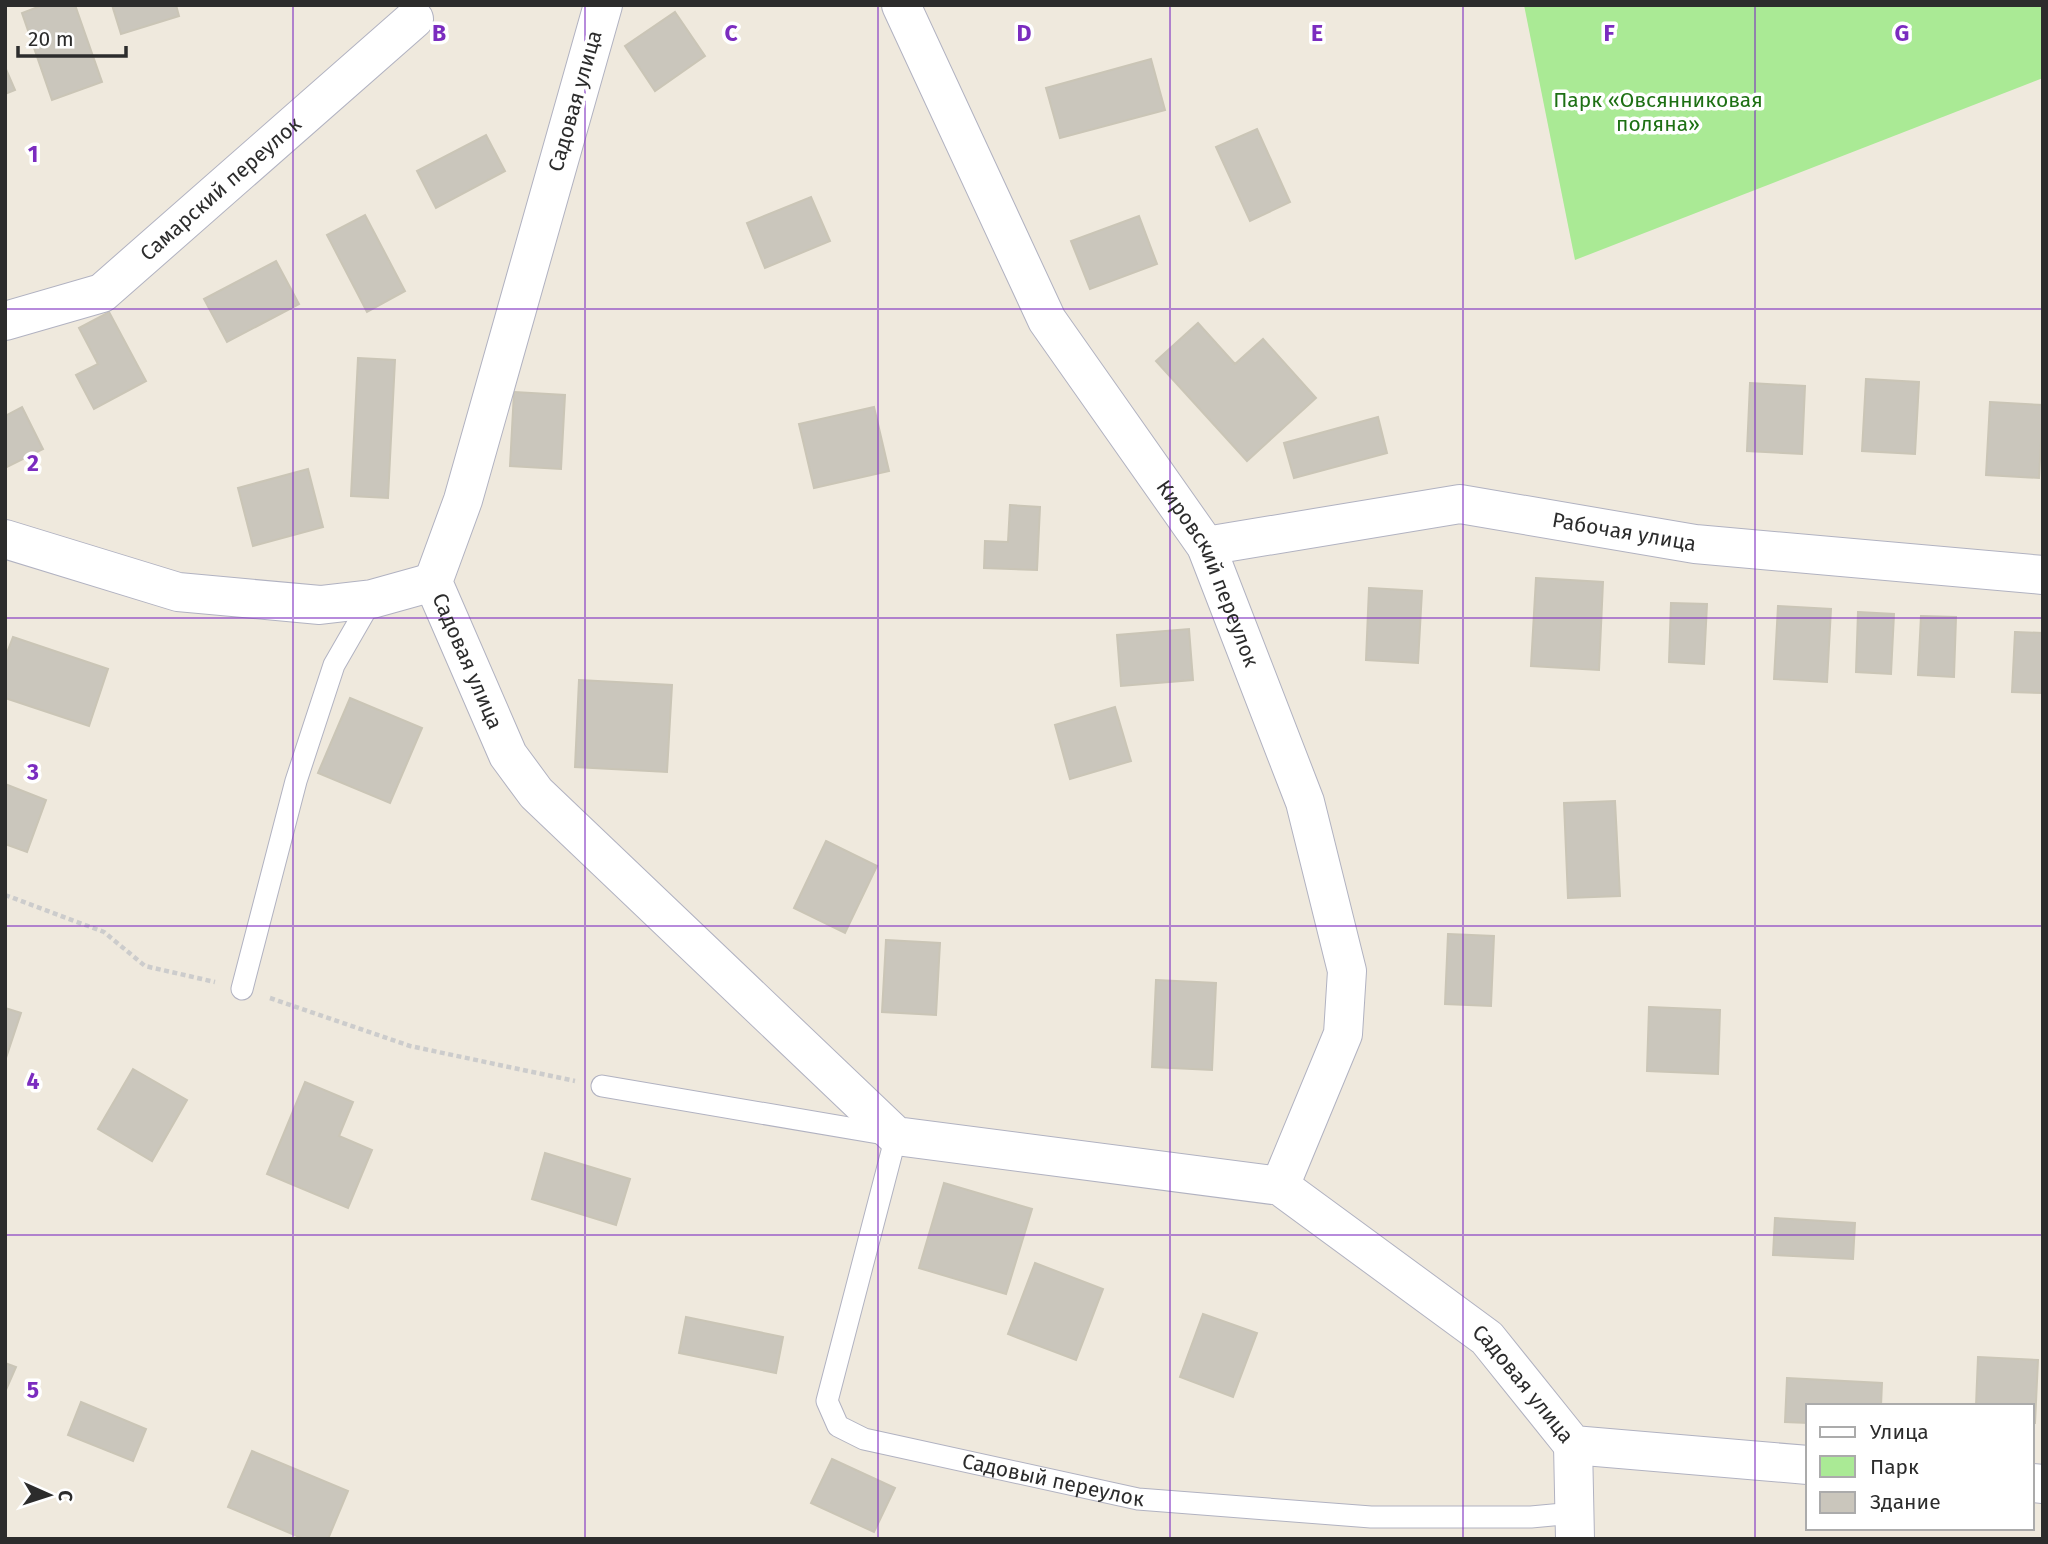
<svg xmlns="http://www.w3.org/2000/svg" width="2048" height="1544" font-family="'Fira Sans',sans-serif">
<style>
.green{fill:#aaea95}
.building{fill:#cac6bc;stroke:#cac5b6;stroke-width:2}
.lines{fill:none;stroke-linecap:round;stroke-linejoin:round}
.service-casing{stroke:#b1b2c1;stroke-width:23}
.minor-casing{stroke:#b1b2c1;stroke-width:40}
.path{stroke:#ccc;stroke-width:4.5;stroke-dasharray:5 3.5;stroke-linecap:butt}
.service{stroke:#fff;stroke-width:21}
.minor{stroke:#fff;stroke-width:38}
.grid{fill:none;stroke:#7b2cbf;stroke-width:2;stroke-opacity:0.55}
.labels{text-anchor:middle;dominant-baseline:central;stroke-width:7;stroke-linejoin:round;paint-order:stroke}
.park-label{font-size:21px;fill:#1e7014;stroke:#fff}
.street-label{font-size:21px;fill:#2c2c2c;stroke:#fff}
.grid-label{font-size:23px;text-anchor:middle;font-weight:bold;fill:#7b2cbf;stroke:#fff;stroke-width:7;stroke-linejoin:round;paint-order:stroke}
</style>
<rect width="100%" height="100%" fill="#efe9dd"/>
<path class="green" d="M 1524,5 L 2043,5 L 2043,78 L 1575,260 Z"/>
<path class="building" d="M 43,5 L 75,5 L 102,82 L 52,100 L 22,13 Z
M 112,5 L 176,5 L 179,16 L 121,34 Z
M 675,12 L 705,56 L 655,91 L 625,46 Z
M 1151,59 L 1165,110 L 1060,138 L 1046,88 Z
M 5,67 L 15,90 L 5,94 Z
M 1257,129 L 1290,202 L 1250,221 L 1216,147 Z
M 486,135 L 505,171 L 436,208 L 417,171 Z
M 811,197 L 830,241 L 765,268 L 747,223 Z
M 365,215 L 405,291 L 367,312 L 327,235 Z
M 1139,216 L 1157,264 L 1090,289 L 1071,241 Z
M 276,261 L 299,304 L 227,342 L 204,299 Z
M 109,312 L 146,381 L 94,409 L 76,375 L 98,364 L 79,328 Z
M 1198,323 L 1235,364 L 1263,339 L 1316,398 L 1247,461 L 1156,361 Z
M 358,358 L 395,360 L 388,498 L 351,496 Z
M 1866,379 L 1919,382 L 1915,454 L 1862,451 Z
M 1750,383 L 1805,386 L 1802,454 L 1747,451 Z
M 514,392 L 565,395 L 561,469 L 510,466 Z
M 1990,402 L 2043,405 L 2039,478 L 1986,475 Z
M 22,407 L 43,449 L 5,468 L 5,416 Z
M 874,407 L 889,471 L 814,488 L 799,424 Z
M 1378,417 L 1387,453 L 1294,478 L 1284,443 Z
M 308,469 L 323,527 L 253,546 L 238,488 Z
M 1010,505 L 1040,507 L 1037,570 L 984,568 L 985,541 L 1008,542 Z
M 1536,578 L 1603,582 L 1599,670 L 1531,666 Z
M 1369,588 L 1422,591 L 1418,663 L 1366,660 Z
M 1671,603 L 1707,604 L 1704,664 L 1669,662 Z
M 1778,606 L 1831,609 L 1827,682 L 1774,679 Z
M 1858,612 L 1894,614 L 1891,674 L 1856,672 Z
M 1921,616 L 1956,617 L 1954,677 L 1918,675 Z
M 1189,629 L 1193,680 L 1121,686 L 1117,635 Z
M 2015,632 L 2043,633 L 2043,693 L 2012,692 Z
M 13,637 L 108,669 L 89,726 L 5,698 L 5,658 Z
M 579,680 L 672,685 L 667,772 L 575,767 Z
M 350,698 L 422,728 L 390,803 L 318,773 Z
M 1115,707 L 1131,761 L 1070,779 L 1055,725 Z
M 5,784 L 46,800 L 27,852 L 5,844 Z
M 1615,801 L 1620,896 L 1568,898 L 1564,803 Z
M 826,841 L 877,866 L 845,933 L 794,908 Z
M 1448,934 L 1494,936 L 1491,1006 L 1445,1004 Z
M 886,940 L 940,943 L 936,1015 L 882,1012 Z
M 1156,980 L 1216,983 L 1212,1070 L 1152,1067 Z
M 1649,1007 L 1720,1010 L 1718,1074 L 1647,1071 Z
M 5,1008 L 21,1013 L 5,1061 Z
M 133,1069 L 187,1100 L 152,1161 L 98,1129 Z
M 305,1082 L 353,1102 L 339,1136 L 372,1150 L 348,1208 L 267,1174 Z
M 545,1153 L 630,1179 L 616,1225 L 532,1199 Z
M 944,1183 L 1032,1209 L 1006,1294 L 919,1268 Z
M 1775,1218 L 1855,1223 L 1853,1259 L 1773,1255 Z
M 1035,1263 L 1103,1289 L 1076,1360 L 1008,1334 Z
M 1203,1314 L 1257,1333 L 1233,1397 L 1180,1377 Z
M 686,1317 L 783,1337 L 776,1373 L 679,1353 Z
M 1978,1357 L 2038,1360 L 2035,1423 L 2032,1423 L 2032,1406 L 1976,1406 Z
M 5,1363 L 16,1367 L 5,1392 Z
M 1787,1378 L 1882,1383 L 1881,1406 L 1808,1406 L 1808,1423 L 1785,1422 Z
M 81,1402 L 146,1429 L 133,1461 L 68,1435 Z
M 252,1451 L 348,1491 L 328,1539 L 304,1539 L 228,1507 Z
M 832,1459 L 895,1488 L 874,1532 L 811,1503 Z"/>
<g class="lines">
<defs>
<g id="service">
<path d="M 242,989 L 296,781 L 334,665 L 372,599"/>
<path id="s1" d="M 602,1086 L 896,1136 L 827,1401 L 838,1426 L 864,1439 L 1138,1499 L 1371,1517 L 1531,1517 L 1574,1513"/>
</g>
<g id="minor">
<path id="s2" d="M 603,5 L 463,500 L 433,582 L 508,755 L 536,793 L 896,1136 L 1280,1186 L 1487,1338 L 1573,1445 L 1808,1465"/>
<path id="s3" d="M 901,5 L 1047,320 L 1206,546 L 1305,802 L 1347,971 L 1343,1034 L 1280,1186"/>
<path id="s4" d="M 5,321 L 102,293 L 414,19"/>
<path d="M 5,539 L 178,592 L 320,605 L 372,599 L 433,582"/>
<path id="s5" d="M 1206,546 L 1460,504 L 1695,544 L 2043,575"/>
<path d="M 1573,1445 L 1575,1539"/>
<path d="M 2032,1483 L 2043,1484"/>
</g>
</defs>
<use href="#service" class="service-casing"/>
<use href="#minor" class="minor-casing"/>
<path class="path" d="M 5,895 L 104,932 L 145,966 L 215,982
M 270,998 L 410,1046 L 575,1081"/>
<use href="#service" class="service"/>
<use href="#minor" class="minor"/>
</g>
<path class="grid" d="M 293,5 L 293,1539M 585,5 L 585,1539M 878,5 L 878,1539M 1170,5 L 1170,1539M 1463,5 L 1463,1539M 1755,5 L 1755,1539M 5,309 L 2043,309M 5,618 L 2043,618M 5,926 L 2043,926M 5,1235 L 2043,1235"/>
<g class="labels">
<g class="park-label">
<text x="1658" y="100">Парк «Овсянниковая<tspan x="1658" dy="24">поляна»</tspan></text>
</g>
<g class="street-label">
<text transform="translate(575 101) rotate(-74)">Садовая улица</text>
<text stroke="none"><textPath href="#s4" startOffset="259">Самарский переулок</textPath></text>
<text stroke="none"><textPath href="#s5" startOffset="424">Рабочая улица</textPath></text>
<text stroke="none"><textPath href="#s3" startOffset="649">Кировский переулок</textPath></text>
<text stroke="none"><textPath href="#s2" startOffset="688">Садовая улица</textPath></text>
<text stroke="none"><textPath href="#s2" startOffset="2037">Садовая улица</textPath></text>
<text stroke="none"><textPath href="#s1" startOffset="822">Садовый переулок</textPath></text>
</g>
</g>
<g class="grid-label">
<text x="439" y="41">B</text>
<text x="731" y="41">C</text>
<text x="1024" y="41">D</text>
<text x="1317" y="41">E</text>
<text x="1609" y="41">F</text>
<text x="1902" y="41">G</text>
<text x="33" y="162">1</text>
<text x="33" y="471">2</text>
<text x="33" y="780">3</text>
<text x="33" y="1089">4</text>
<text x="33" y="1398">5</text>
</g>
<rect width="2048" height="1544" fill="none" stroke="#2c2c2c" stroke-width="14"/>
<rect x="1806" y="1404" width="228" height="126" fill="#ffffff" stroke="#ababab" stroke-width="2"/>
<rect x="1820" y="1427" width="35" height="10" fill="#ffffff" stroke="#ababab" stroke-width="2"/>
<text x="1870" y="1439" font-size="21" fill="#2c2c2c">Улица</text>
<rect x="1820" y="1456" width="35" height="21" fill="#aaea95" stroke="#ababab" stroke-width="2"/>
<text x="1870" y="1474" font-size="21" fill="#2c2c2c">Парк</text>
<rect x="1820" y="1492" width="35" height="21" fill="#cac6bc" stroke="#ababab" stroke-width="2"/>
<text x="1870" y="1509" font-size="21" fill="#2c2c2c">Здание</text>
<g transform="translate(49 1495) rotate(93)" stroke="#ffffff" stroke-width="5" paint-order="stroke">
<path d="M0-5L12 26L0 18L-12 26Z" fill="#2c2c2c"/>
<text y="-10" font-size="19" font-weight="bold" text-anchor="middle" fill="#2c2c2c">С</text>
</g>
<path d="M18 46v10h108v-10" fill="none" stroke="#2c2c2c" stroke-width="3.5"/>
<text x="28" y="46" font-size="21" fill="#2c2c2c" stroke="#ffffff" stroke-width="5" paint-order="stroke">20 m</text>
</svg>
